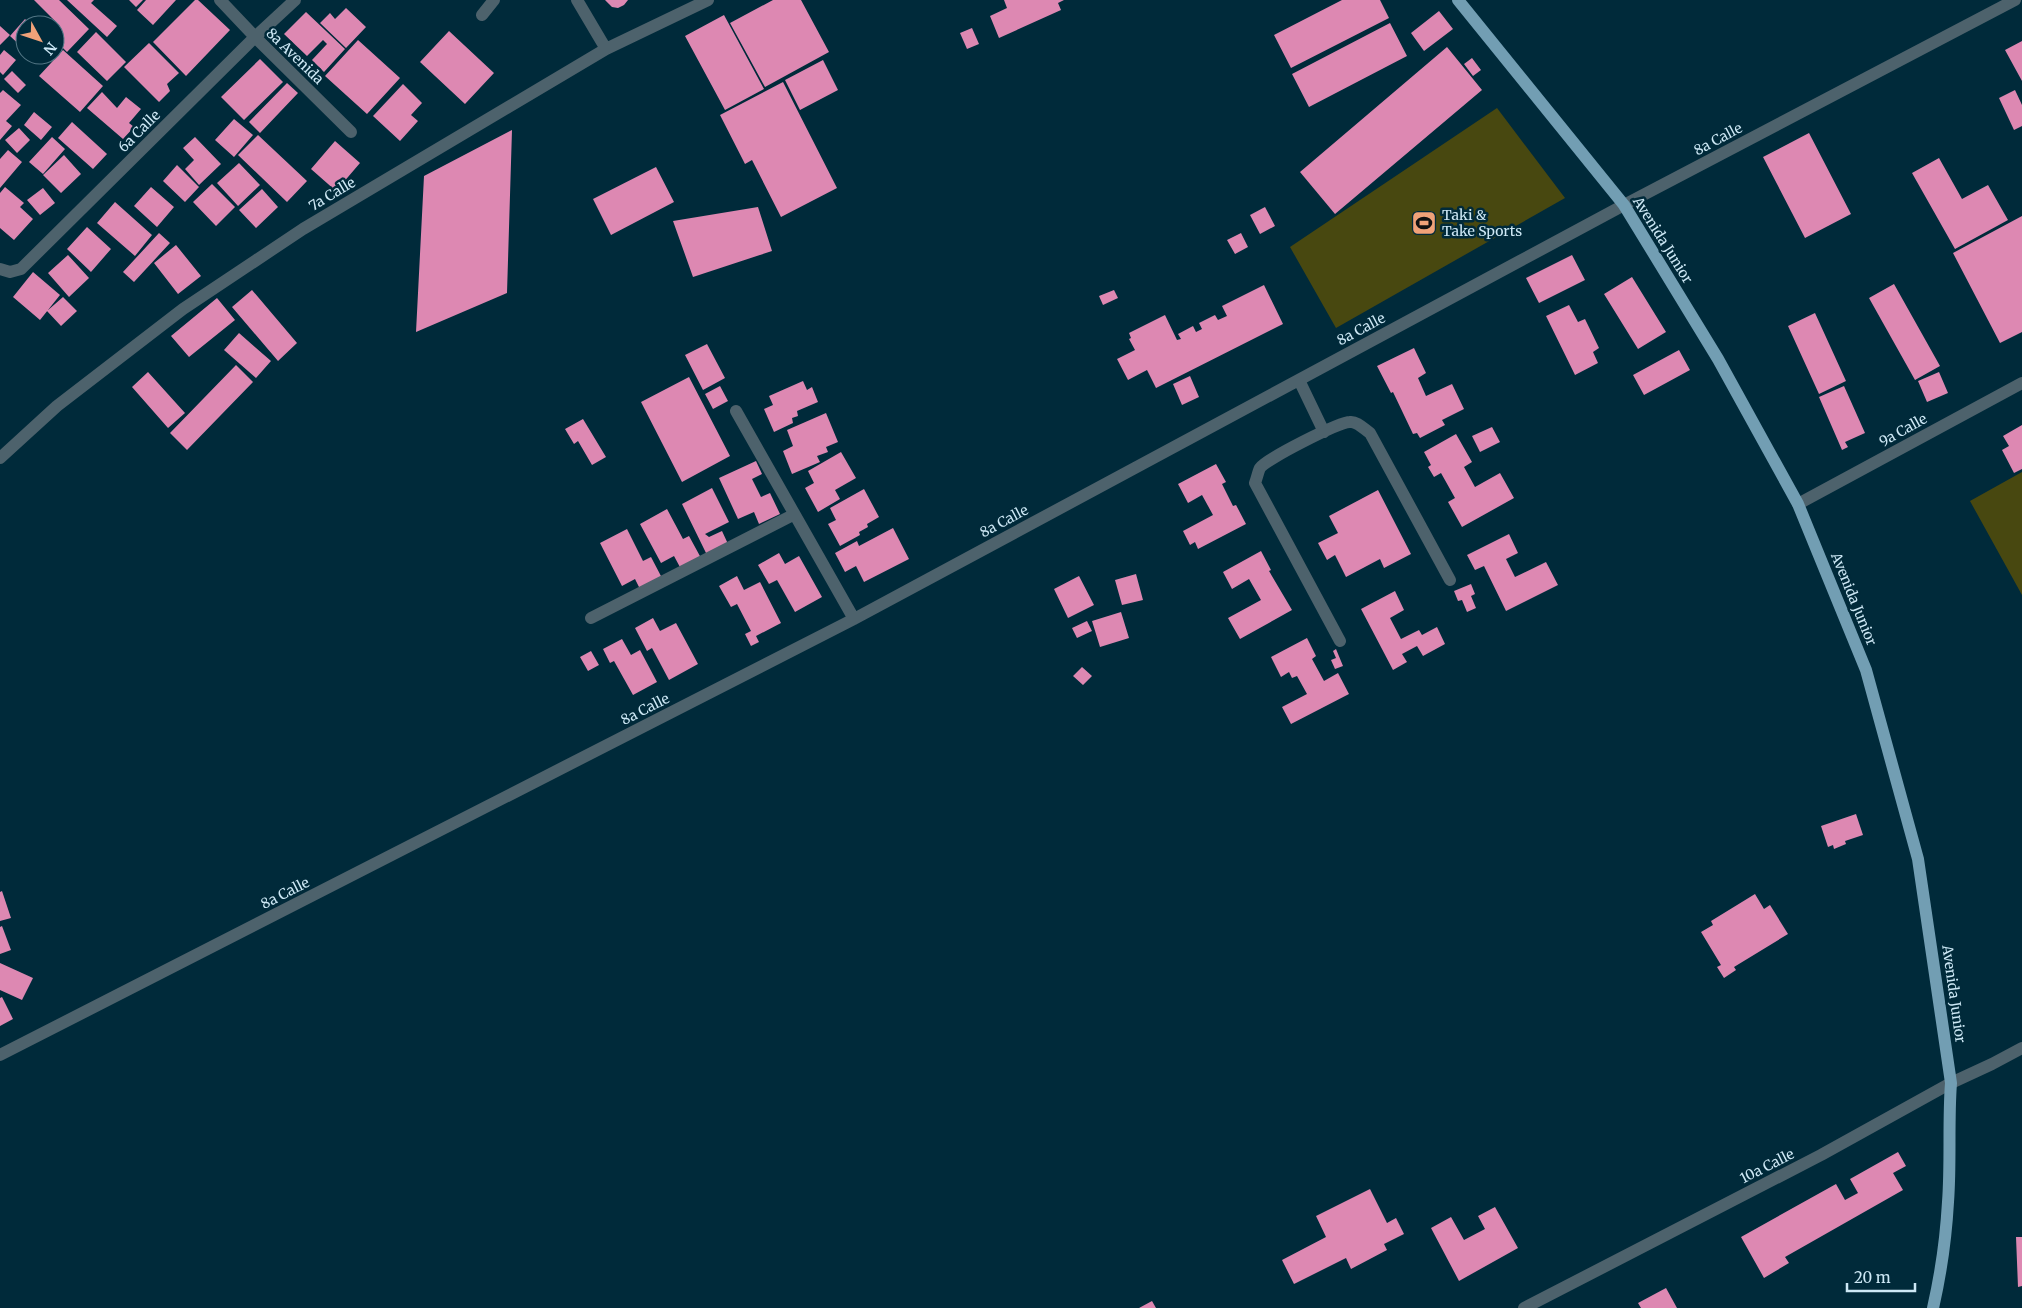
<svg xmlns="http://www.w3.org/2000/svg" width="2022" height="1308" font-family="Merriweather,serif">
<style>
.green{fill:#484810}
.building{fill:#dd88b2}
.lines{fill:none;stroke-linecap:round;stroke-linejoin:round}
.minor{stroke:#4d626c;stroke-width:12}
.major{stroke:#729eb3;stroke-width:12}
.labels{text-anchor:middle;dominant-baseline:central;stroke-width:5;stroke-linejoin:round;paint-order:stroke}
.street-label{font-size:14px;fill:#cde8f5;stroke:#002a3a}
.poi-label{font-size:14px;fill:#cde8f5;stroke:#002a3a;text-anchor:start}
</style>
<rect width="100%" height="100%" fill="#002a3a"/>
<path class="green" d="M 1497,108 L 1565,198 L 1336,328 L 1290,247 Z
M 2022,472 L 2022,595 L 1970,501 Z"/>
<path class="building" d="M 34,0 L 59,0 L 89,29 L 67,52 L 55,40 L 55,25 L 57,23 Z
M 67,0 L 94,0 L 91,3 L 117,26 L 107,37 Z
M 129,0 L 143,0 L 136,7 Z
M 146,0 L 176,0 L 153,25 L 137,10 Z
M 195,0 L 198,0 L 230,30 L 186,76 L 153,42 Z
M 605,0 L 628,0 L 624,5 L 618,8 L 612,7 Z
M 773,0 L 801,0 L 829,52 L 765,87 L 730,23 Z
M 1004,0 L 1064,0 L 1058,3 L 1061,10 L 999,38 L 990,16 L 1007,8 Z
M 1342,0 L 1380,0 L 1389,18 L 1291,68 L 1274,35 Z
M 346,8 L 366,27 L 346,48 L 320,23 L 330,13 L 335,19 Z
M 1439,11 L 1453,29 L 1424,51 L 1411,33 Z
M 306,12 L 345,49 L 324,72 L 312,60 L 327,44 L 323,40 L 307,56 L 284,34 Z
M 724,15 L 764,89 L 725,110 L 685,36 Z
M 25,19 L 31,25 L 25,25 L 25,50 L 10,36 Z
M 1390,23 L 1407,56 L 1309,107 L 1292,74 Z
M 0,26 L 10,35 L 0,45 Z
M 972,28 L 979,44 L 967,49 L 960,33 Z
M 449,31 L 494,73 L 465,104 L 420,62 Z
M 96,32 L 126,62 L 107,81 L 77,52 Z
M 358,40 L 400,78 L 367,114 L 325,76 Z
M 2022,41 L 2022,81 L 2005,50 Z
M 149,43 L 179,73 L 167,84 L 170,91 L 159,102 L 124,67 Z
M 1447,47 L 1482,90 L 1335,214 L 1300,172 Z
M 4,50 L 16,60 L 3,75 L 0,72 L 0,55 Z
M 63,50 L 103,86 L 80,112 L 39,76 Z
M 1472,58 L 1481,70 L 1473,76 L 1464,64 Z
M 260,59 L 283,82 L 244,120 L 221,97 Z
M 823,60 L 838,90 L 800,110 L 785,80 Z
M 12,71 L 26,85 L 18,93 L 4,79 Z
M 783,82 L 837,188 L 781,217 L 752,160 L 745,164 L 720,115 Z
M 287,83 L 298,93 L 260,133 L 249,122 Z
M 403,84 L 422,103 L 411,115 L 418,121 L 400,141 L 373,116 Z
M 3,90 L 21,105 L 6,121 L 12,126 L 0,140 L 0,93 Z
M 2015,90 L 2022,105 L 2022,126 L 2014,130 L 1999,98 Z
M 102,92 L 117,108 L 126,97 L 141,109 L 129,123 L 134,127 L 123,139 L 87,108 Z
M 34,112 L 52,127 L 41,140 L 24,125 Z
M 234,119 L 253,135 L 234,157 L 215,140 Z
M 72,122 L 107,154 L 93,169 L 58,138 Z
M 19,128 L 30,140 L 17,153 L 5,140 Z
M 512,130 L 507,293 L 416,332 L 424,176 Z
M 1809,133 L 1851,214 L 1805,238 L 1763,157 Z
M 258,135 L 307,181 L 287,202 L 238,155 Z
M 52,137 L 65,149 L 43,174 L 29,162 Z
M 195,137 L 221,164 L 199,185 L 185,169 L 194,160 L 183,148 Z
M 335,141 L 360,163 L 336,191 L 311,169 Z
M 8,150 L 22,162 L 0,188 L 0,159 Z
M 64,155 L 81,174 L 61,193 L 43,175 Z
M 1939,158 L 1962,199 L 1988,185 L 2008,220 L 1955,249 L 1912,173 Z
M 239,163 L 260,185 L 238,206 L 217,183 Z
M 177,165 L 199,187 L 185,202 L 163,181 Z
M 656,167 L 674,202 L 611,235 L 593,199 Z
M 212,184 L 235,207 L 216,226 L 193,202 Z
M 5,187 L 24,203 L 20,207 L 33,219 L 14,240 L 0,228 L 0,193 Z
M 151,187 L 174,207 L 157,227 L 134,206 Z
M 43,188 L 55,203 L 40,215 L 27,200 Z
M 262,189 L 278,207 L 256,228 L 239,210 Z
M 115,202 L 152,235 L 135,256 L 97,223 Z
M 758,207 L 772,251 L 693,277 L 673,221 Z
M 1265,207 L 1275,226 L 1260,234 L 1250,215 Z
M 2022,216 L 2022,332 L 2000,343 L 1953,253 Z
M 87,227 L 111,249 L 91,272 L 67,249 Z
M 159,233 L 170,243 L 134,282 L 123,272 Z
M 1241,233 L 1248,247 L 1235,254 L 1227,240 Z
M 176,245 L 201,276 L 178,294 L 154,263 Z
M 68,255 L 89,278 L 69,297 L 48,273 Z
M 1572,255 L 1585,280 L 1539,303 L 1526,278 Z
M 33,272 L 60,295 L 40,320 L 13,297 Z
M 1632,277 L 1666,332 L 1638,349 L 1604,294 Z
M 1894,284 L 1940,366 L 1915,380 L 1869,298 Z
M 1264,285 L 1283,324 L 1156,388 L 1147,370 L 1128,380 L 1117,359 L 1135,350 L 1129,339 L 1131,338 L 1129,333 L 1165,315 L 1177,340 L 1181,339 L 1178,334 L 1193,326 L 1196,332 L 1202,329 L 1199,323 L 1215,315 L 1218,320 L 1227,316 L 1222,306 Z
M 252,290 L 297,343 L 278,361 L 232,307 Z
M 1114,290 L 1118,298 L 1103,305 L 1099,296 Z
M 63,297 L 77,311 L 61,326 L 47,311 Z
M 217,298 L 235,320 L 189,357 L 171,336 Z
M 1569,305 L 1578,322 L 1585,319 L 1599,348 L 1593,352 L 1598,363 L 1575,375 L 1546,316 Z
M 1815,313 L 1846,381 L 1819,394 L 1788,326 Z
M 239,333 L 271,361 L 256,378 L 224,350 Z
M 707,344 L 725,378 L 703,390 L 685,355 Z
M 1414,348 L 1426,373 L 1418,378 L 1426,396 L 1452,384 L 1464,409 L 1442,420 L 1445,425 L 1420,438 L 1417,433 L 1413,434 L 1393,392 L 1391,393 L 1377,366 Z
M 1679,350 L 1690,370 L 1644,395 L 1633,375 Z
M 236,365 L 253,382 L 187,450 L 170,433 Z
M 148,372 L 185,413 L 168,428 L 132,387 Z
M 1939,372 L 1948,393 L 1927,402 L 1918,381 Z
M 1190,376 L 1199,397 L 1182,405 L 1173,384 Z
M 689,377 L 730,456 L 682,482 L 641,402 Z
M 803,381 L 807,390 L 812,387 L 818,402 L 797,411 L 798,416 L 792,418 L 793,423 L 774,432 L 764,409 L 773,405 L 769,396 Z
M 720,386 L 728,401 L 713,409 L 705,394 Z
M 1844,386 L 1865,433 L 1845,442 L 1848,447 L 1842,450 L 1819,397 Z
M 826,413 L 838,442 L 826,447 L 828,452 L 817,456 L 820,462 L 792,474 L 783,451 L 793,446 L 787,430 Z
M 583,419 L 606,457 L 592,465 L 578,441 L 574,444 L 565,429 Z
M 2022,425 L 2022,469 L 2014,473 L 2002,450 L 2009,446 L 2003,436 Z
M 1492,427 L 1500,442 L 1480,452 L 1472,436 Z
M 1456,434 L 1472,462 L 1464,467 L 1475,487 L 1500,473 L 1514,498 L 1462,527 L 1448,502 L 1455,498 L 1441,473 L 1434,477 L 1428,467 L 1431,465 L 1424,452 Z
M 841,452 L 856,478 L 835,490 L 840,499 L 818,512 L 805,488 L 814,483 L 808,471 Z
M 756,461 L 762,474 L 752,479 L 761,497 L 770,493 L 780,514 L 759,524 L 754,512 L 738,519 L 719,478 Z
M 1216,464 L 1226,482 L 1222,484 L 1233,506 L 1236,505 L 1246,524 L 1198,549 L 1195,542 L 1190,545 L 1183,531 L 1213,515 L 1202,495 L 1188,503 L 1178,484 Z
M 712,488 L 729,522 L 705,534 L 709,537 L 722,531 L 728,544 L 707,555 L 682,504 Z
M 864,489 L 879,517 L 867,524 L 868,527 L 859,532 L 860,535 L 840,546 L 828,524 L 836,520 L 830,508 Z
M 1378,490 L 1411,554 L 1384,568 L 1380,559 L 1346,577 L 1335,555 L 1327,560 L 1318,543 L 1338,533 L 1329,516 Z
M 667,509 L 683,539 L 689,536 L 701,558 L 681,569 L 674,556 L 661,563 L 640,524 Z
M 893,528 L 909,559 L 864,582 L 856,566 L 845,572 L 835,553 L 857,541 L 859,546 Z
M 627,529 L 643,561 L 651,557 L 662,578 L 640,589 L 635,579 L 622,586 L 600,543 Z
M 1509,534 L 1518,553 L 1506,559 L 1515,577 L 1546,562 L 1558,585 L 1506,611 L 1484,566 L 1475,570 L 1467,555 Z
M 1261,551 L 1271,570 L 1269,571 L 1292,610 L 1240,639 L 1228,618 L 1261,600 L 1249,579 L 1232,589 L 1223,572 Z
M 779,553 L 785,564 L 799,556 L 822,597 L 795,612 L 777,580 L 769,584 L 758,565 Z
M 1136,574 L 1143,600 L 1122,605 L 1115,580 Z
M 737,576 L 744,590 L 760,582 L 781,623 L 756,636 L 759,642 L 751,646 L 745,634 L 751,631 L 737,604 L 731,607 L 719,586 Z
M 1079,576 L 1094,605 L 1068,618 L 1054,589 Z
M 1471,584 L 1475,594 L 1471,596 L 1476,608 L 1467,612 L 1462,600 L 1458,601 L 1454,591 Z
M 1395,591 L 1404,610 L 1390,618 L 1401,639 L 1419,630 L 1422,635 L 1437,627 L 1445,644 L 1423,656 L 1417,646 L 1402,654 L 1407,662 L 1393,670 L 1361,609 Z
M 1121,612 L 1129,638 L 1100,647 L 1092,621 Z
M 653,618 L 660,631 L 676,623 L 698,664 L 669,680 L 652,648 L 647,651 L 635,628 Z
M 1087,621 L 1092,631 L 1077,638 L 1072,628 Z
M 1307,638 L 1316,656 L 1312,659 L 1324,681 L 1338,673 L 1349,694 L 1291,724 L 1282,707 L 1307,694 L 1297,676 L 1292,678 L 1289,672 L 1281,677 L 1271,657 Z
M 622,639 L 631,655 L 640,650 L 657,682 L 633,695 L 614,661 L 610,663 L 603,649 Z
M 1336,649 L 1343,666 L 1335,669 L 1331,660 L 1336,658 L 1333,651 Z
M 591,651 L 599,665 L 588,671 L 580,657 Z
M 1082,667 L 1092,676 L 1083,685 L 1073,676 Z
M 1856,814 L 1863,835 L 1845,841 L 1846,844 L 1834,849 L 1833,845 L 1828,847 L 1821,826 Z
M 2,891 L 11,918 L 0,921 L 0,892 Z
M 1755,894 L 1764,909 L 1770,905 L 1788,934 L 1734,967 L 1736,970 L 1724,978 L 1717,967 L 1721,965 L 1701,932 L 1713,925 L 1711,921 Z
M 2,926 L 11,950 L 0,954 L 0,927 Z
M 0,963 L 33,978 L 22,1000 L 0,990 Z
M 2,997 L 13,1019 L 0,1026 L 0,998 Z
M 1898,1152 L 1906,1166 L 1893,1173 L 1903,1190 L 1785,1257 L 1789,1263 L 1764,1278 L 1741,1237 L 1836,1184 L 1845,1200 L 1858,1193 L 1850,1179 Z
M 1370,1189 L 1387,1223 L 1396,1218 L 1404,1234 L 1384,1244 L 1387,1250 L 1351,1269 L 1346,1258 L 1294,1284 L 1282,1260 L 1326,1237 L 1316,1216 Z
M 1495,1207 L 1518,1248 L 1459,1281 L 1431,1228 L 1451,1217 L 1464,1240 L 1485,1229 L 1478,1216 Z
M 2016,1237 L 2022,1237 L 2022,1286 L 2018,1287 Z
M 1666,1288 L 1677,1308 L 1641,1308 L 1638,1303 Z
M 1152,1301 L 1156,1308 L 1139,1308 Z"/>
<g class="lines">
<path class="minor" d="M 220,0 L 255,37 L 351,132
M 577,0 L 606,49
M 482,15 L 494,0
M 0,269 L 10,272 L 21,269 L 255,37 L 295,0
M 1299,380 L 1324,432
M 736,411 L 854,619
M 0,458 L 57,406 L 183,309 L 303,229 L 606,49 L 708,0
M 1798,504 L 2022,383
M 591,618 L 793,515
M 1340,641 L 1255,483 C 1257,478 1258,472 1260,468 C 1266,459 1339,422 1350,422 C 1357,421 1364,429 1370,433 L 1450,580
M 0,1055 L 854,619 L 1624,205 L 2015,0
M 1524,1308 L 1821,1155 L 1951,1083 L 1992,1064 L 2022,1048"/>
<path class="major" d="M 1458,0 L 1624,205 L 1718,359 L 1798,504 L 1866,670 L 1918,859 L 1951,1083 C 1948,1122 1951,1162 1948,1202 C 1946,1238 1941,1273 1933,1308"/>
</g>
<defs>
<symbol id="stadium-square" viewBox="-11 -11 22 22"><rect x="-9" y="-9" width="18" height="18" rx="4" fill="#f0a279" stroke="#002a3a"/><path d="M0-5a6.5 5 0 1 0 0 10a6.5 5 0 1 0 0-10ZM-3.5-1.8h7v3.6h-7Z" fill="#111"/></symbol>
</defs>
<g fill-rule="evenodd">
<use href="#stadium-square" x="1410" y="209" width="28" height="28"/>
</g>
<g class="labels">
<g class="street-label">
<text transform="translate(295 56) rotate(44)">8a Avenida</text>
<text transform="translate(139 131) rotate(-45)">6a Calle</text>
<text transform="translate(1718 139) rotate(-28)">8a Calle</text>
<text transform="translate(332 194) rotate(-31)">7a Calle</text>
<text transform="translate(1663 240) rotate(58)">Avenida Junior</text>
<text transform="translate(1361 329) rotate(-28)">8a Calle</text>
<text transform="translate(1903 430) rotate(-29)">9a Calle</text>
<text transform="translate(1004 521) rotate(-28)">8a Calle</text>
<text transform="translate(1854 599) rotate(68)">Avenida Junior</text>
<text transform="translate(645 709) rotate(-27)">8a Calle</text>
<text transform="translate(285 893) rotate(-27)">8a Calle</text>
<text transform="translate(1954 994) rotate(82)">Avenida Junior</text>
<text transform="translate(1767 1166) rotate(-27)">10a Calle</text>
</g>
<g class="poi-label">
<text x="1442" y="215">Taki &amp;<tspan x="1442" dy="16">Take Sports</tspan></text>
</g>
</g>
<g transform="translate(40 40) rotate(130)"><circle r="24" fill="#002a3a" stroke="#527685"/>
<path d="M0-4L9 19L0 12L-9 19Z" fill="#f0a279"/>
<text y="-8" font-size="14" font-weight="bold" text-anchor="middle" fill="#cde8f5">N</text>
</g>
<path d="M1847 1283v8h68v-8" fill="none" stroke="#cde8f5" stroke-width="2.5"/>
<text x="1854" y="1283" font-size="15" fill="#cde8f5" stroke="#002a3a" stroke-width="4" paint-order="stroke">20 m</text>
</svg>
